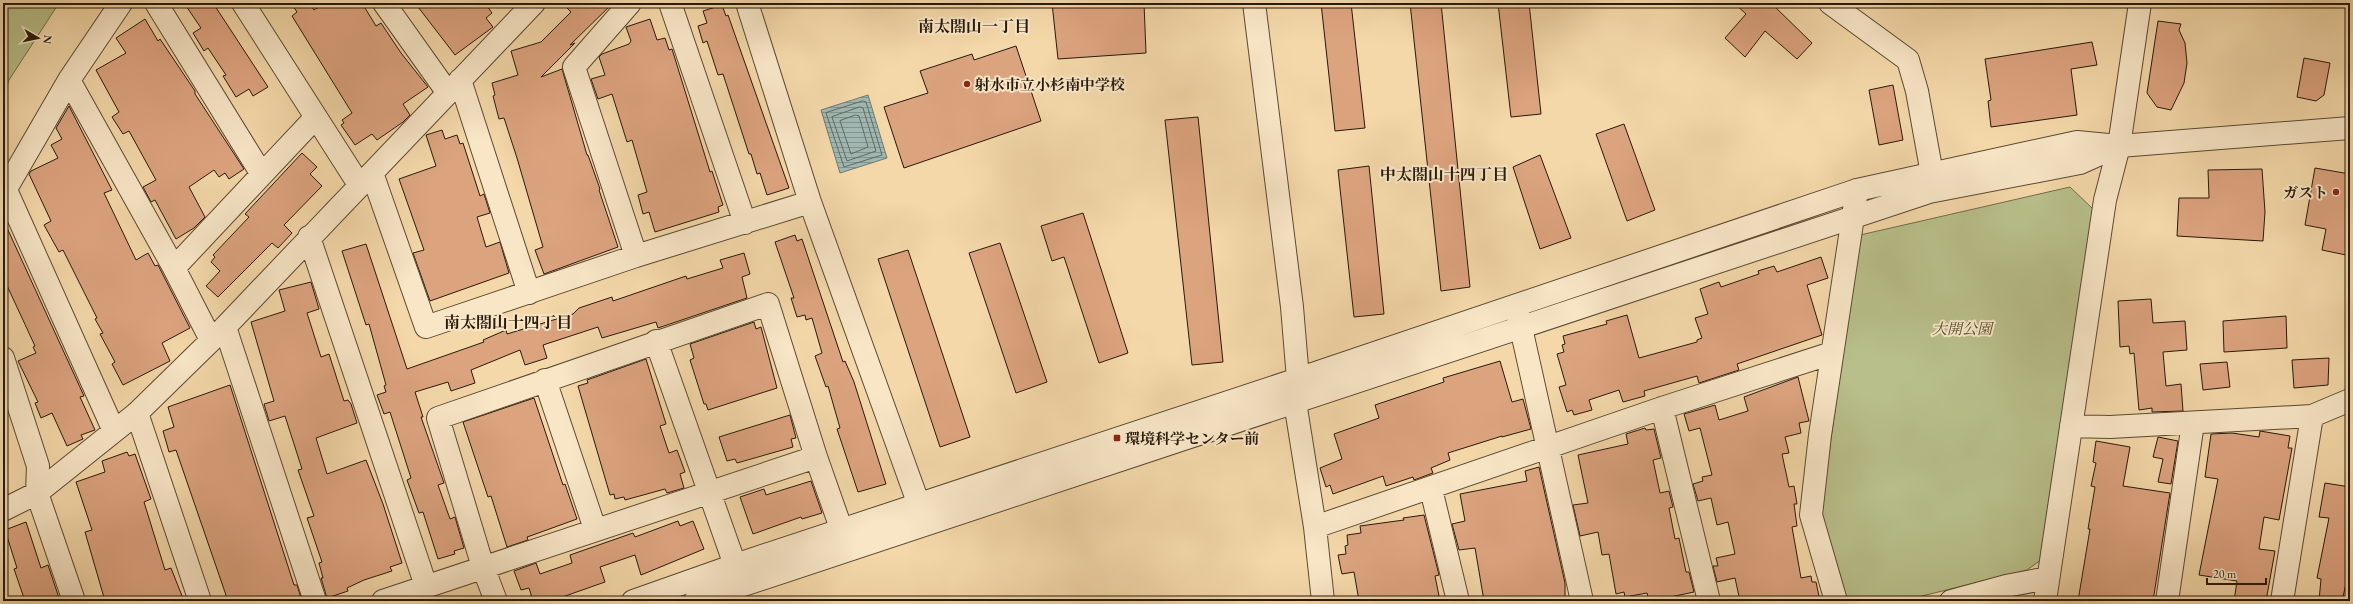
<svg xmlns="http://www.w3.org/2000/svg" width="2353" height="604" font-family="'EB Garamond','Noto Serif JP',serif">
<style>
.green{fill:#b8bf8a;stroke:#706c4a}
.water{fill:url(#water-rules);stroke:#70786f}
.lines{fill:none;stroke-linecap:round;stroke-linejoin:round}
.shore{stroke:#64685e;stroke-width:1}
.building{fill:#dca37f;stroke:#27190a}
.minor-casing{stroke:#5a4932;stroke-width:24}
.tertiary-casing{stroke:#5a4932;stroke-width:24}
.minor{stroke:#f8e6c7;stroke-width:22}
.tertiary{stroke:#f8e6c7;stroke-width:22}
.poi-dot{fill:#8f2418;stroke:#f8e6c7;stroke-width:1.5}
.labels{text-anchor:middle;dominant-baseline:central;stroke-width:4;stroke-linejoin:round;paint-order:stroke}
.poi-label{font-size:15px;font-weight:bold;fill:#27190a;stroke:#f8e6c7;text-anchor:start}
.park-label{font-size:15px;font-style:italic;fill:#524b30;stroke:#f8e6c7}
.neighbourhood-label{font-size:16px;font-weight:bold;fill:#27190a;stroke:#f8e6c7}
</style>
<defs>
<pattern id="water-rules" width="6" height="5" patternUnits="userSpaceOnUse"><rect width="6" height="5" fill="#a0b8b3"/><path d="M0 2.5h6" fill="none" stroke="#829590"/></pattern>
</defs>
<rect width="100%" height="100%" fill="#f4d8a9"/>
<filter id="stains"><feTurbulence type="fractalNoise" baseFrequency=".005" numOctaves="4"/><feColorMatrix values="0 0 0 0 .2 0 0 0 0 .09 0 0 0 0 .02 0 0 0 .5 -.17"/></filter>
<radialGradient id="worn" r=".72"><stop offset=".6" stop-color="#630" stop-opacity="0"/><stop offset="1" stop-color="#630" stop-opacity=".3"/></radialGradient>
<path class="green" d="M 3,3 L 59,3 L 9,80 L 3,97 Z
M 2070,187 L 2094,210 L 2041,560 L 2027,570 L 1902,601 L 1846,601 L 1821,509 L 1860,235 Z"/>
<path class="water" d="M 868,95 L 887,158 L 840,173 L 821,110 Z"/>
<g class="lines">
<path class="shore" d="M 863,101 L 866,102 L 882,155 L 844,167 L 826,113 Z
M 860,107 L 863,108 L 876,151 L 847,161 L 832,117 Z
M 856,115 L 859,116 L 868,147 L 851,154 L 840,121 Z"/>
</g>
<path class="building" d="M 184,3 L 213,3 L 268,87 L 253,96 L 249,89 L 236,97 L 223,76 L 226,75 L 208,48 L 204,51 L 193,33 L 201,28 Z
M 291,3 L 309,3 L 314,10 L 325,3 L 362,3 L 376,26 L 381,23 L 401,53 L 428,87 L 403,104 L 410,115 L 403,122 L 377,140 L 372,134 L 355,145 L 341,125 L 344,123 L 342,120 L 352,113 L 292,16 L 297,12 Z
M 415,3 L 485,3 L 492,13 L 486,18 L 493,27 L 455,55 Z
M 562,3 L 613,3 L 570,45 L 575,43 L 541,77 L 562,69 L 587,155 L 588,155 L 600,189 L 599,190 L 618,247 L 544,274 L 535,250 L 543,247 L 517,158 L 504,118 L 499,119 L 493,96 L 495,95 L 492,83 L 518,75 L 511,51 L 541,42 L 571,12 Z
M 1052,3 L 1144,3 L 1146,53 L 1058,59 Z
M 1321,3 L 1351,3 L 1365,128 L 1335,131 Z
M 1410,3 L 1441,3 L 1470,287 L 1441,291 Z
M 1498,3 L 1529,3 L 1541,114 L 1511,117 Z
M 1734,3 L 1771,3 L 1812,43 L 1797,59 L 1765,31 L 1745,57 L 1725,38 L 1746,14 Z
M 722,5 L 726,16 L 728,15 L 789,188 L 767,195 L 760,173 L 757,174 L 751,154 L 749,154 L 723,74 L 718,75 L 707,41 L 703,43 L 698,26 L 707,23 L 703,11 Z
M 145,19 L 158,41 L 160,39 L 195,91 L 195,94 L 244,169 L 229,179 L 225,173 L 219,177 L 214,170 L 189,187 L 205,217 L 194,228 L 176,239 L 155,200 L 151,202 L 143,187 L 156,180 L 129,131 L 123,134 L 112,117 L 119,112 L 96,70 L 126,53 L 116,38 Z
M 650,19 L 657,40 L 665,38 L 669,50 L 672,49 L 710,172 L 712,171 L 723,205 L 718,207 L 719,212 L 655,232 L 649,212 L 643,214 L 638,195 L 647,192 L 632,140 L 627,142 L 612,94 L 598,99 L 591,79 L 605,75 L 599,57 L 602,54 L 629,44 L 631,41 L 626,27 Z
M 2158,21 L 2181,24 L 2179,30 L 2185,43 L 2187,63 L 2184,83 L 2171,110 L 2157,107 L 2147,93 Z
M 2092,42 L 2097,65 L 2071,69 L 2077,115 L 1991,127 L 1988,101 L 1991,100 L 1985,59 Z
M 1016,46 L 1041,121 L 904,168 L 884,107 L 928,93 L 920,71 L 972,54 L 974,60 Z
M 2304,58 L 2330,63 L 2324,95 L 2316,101 L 2297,97 Z
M 1893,85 L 1903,140 L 1879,145 L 1869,90 Z
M 69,106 L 112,190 L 104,193 L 136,260 L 148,253 L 155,266 L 158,265 L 190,328 L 162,343 L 170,361 L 123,385 L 112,364 L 115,362 L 100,334 L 103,333 L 95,319 L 97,318 L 63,250 L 59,252 L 44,225 L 51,221 L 29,174 L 31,171 L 58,158 L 51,145 L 62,139 L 56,128 Z
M 1198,117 L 1223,362 L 1192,365 L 1165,120 Z
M 1624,124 L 1655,210 L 1627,221 L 1596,134 Z
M 442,130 L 445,139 L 457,135 L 460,144 L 463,143 L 480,196 L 484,194 L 490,213 L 477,217 L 486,247 L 500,242 L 509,273 L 430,301 L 413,253 L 424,250 L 399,179 L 436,166 L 426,135 Z
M 302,153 L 317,167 L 310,174 L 322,186 L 284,225 L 292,233 L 278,248 L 272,243 L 218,297 L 206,286 L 220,271 L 211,262 L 215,257 L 213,255 L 249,217 L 245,214 Z
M 1540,155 L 1571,238 L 1540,249 L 1513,167 Z
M 1369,166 L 1384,314 L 1354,317 L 1338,170 Z
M 2315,168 L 2350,174 L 2350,234 L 2346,255 L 2322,250 L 2326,229 L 2305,225 Z
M 2262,169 L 2265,212 L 2263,241 L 2177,236 L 2179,198 L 2209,198 L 2208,170 Z
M 1083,213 L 1128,353 L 1099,363 L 1064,257 L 1052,261 L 1041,226 Z
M 3,219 L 84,396 L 80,397 L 95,430 L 81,435 L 83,439 L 67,446 L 52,413 L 41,418 L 35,403 L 38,402 L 18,361 L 36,353 L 33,347 L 35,346 L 3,277 Z
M 795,235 L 797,241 L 802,239 L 843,362 L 845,361 L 854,382 L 886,484 L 858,492 L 837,429 L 840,428 L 828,386 L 826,387 L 815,356 L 822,353 L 812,318 L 806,320 L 805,315 L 797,317 L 791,298 L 794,298 L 775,242 Z
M 1000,243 L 1047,382 L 1016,393 L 969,253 Z
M 366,244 L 407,369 L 484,342 L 483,340 L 506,330 L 507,334 L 573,314 L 579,308 L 612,297 L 613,301 L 686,276 L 687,279 L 723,268 L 720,260 L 744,253 L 750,274 L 742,277 L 747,298 L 658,328 L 656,322 L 602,338 L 598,327 L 543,345 L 547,358 L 525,365 L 520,350 L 471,370 L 475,383 L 451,391 L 448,382 L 415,392 L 423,417 L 421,417 L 444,483 L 438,485 L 450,519 L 455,517 L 464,548 L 454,551 L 455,554 L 438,559 L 423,512 L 419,513 L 407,480 L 411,478 L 390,412 L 384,414 L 377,395 L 386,392 L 384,386 L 386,385 L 369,324 L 366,325 L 342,251 Z
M 908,250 L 970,437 L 940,447 L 878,259 Z
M 1821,257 L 1828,278 L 1807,285 L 1822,335 L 1737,364 L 1739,370 L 1699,383 L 1697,376 L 1644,391 L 1645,396 L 1623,402 L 1619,390 L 1589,400 L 1592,410 L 1574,415 L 1572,410 L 1567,412 L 1559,387 L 1566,385 L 1557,354 L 1564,352 L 1562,345 L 1565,344 L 1563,336 L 1607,324 L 1606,321 L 1627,315 L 1639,358 L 1697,342 L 1697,340 L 1702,338 L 1695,318 L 1708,314 L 1700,289 L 1719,282 L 1721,287 L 1759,274 L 1758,271 L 1774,266 L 1777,272 Z
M 311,282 L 319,309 L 307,313 L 321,357 L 329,354 L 344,401 L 348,400 L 351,404 L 357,423 L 316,438 L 327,474 L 366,460 L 383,504 L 402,563 L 390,567 L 392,571 L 364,580 L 347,588 L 348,591 L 327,598 L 321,578 L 323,578 L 319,563 L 322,562 L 307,518 L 314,516 L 298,470 L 302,469 L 285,416 L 269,421 L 264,404 L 274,401 L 251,322 L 285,311 L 279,290 Z
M 2151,299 L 2153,323 L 2185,321 L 2187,350 L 2163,352 L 2166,386 L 2181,384 L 2183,411 L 2152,412 L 2152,408 L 2139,410 L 2134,353 L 2130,354 L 2129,346 L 2120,347 L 2118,301 Z
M 2286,316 L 2287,348 L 2224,352 L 2223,321 Z
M 754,322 L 756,329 L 761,327 L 777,388 L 708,410 L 706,404 L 704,404 L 690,360 L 694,358 L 690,344 Z
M 2329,358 L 2328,385 L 2294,388 L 2292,360 Z
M 646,359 L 666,424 L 660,426 L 669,453 L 677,450 L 685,472 L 680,474 L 684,488 L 667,493 L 665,489 L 625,500 L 624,497 L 615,499 L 614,494 L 610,495 L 578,386 L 588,383 L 587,380 Z
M 1500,361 L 1512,402 L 1523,399 L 1531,429 L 1502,437 L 1502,436 L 1448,453 L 1450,460 L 1431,468 L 1433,473 L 1414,480 L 1413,477 L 1386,486 L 1383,476 L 1333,494 L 1330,485 L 1326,487 L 1320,468 L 1342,459 L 1334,434 L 1379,418 L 1375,405 L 1444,382 L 1443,378 Z
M 2227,362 L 2230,387 L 2203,390 L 2200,364 Z
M 1798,377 L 1809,421 L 1799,423 L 1801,433 L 1785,437 L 1789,453 L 1782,454 L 1789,487 L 1794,486 L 1797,504 L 1794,504 L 1797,526 L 1792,527 L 1801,578 L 1811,576 L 1812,582 L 1816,582 L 1820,601 L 1740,601 L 1735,578 L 1717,582 L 1713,566 L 1718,566 L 1716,558 L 1735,554 L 1728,522 L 1717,525 L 1711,498 L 1698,501 L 1693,484 L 1703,481 L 1702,477 L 1712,475 L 1700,428 L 1689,431 L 1684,414 L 1715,405 L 1719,420 L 1748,411 L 1744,397 Z
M 230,385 L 294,585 L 297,585 L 302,601 L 228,601 L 176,450 L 169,452 L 163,431 L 174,427 L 168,407 Z
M 534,398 L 563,485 L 565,484 L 577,519 L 530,536 L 527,537 L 528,540 L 507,547 L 491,496 L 488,497 L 463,422 Z
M 790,415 L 796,438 L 791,439 L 793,447 L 737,463 L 735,459 L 727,461 L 719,437 Z
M 1645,428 L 1646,430 L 1654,429 L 1661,458 L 1653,460 L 1660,493 L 1669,491 L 1673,507 L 1669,508 L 1675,539 L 1679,538 L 1686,572 L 1689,572 L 1694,592 L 1651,601 L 1649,601 L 1647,593 L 1625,597 L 1624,592 L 1616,594 L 1609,554 L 1602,555 L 1598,532 L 1580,536 L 1573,505 L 1588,503 L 1578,455 L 1628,444 L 1626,434 Z
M 2260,431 L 2290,436 L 2288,448 L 2292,448 L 2279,520 L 2264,517 L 2259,549 L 2275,551 L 2266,601 L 2234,601 L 2237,581 L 2199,575 L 2218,479 L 2205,477 L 2211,434 L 2232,433 L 2259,437 Z
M 2158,437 L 2178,441 L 2171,484 L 2158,482 L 2163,459 L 2153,457 Z
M 2096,441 L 2130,447 L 2123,486 L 2170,493 L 2153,601 L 2078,601 L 2090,529 L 2088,529 L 2095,487 L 2091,486 L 2096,463 L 2093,462 Z
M 127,452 L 129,456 L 135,454 L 151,499 L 144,502 L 165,570 L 171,568 L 184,601 L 105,601 L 85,532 L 92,530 L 76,482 L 105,472 L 102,461 Z
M 1539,467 L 1565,583 L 1565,601 L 1484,601 L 1475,548 L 1459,550 L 1452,524 L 1465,521 L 1460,494 L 1527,481 L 1525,471 Z
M 811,481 L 822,513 L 802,519 L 801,517 L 753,534 L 740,497 L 764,489 L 766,495 Z
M 2325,483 L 2350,487 L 2350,566 L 2342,601 L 2319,601 L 2321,579 L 2317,578 L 2329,518 L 2319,517 Z
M 1424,515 L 1439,575 L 1435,576 L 1440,601 L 1359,601 L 1354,572 L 1342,574 L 1341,570 L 1338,555 L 1346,554 L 1345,546 L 1348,545 L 1347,535 L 1361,533 L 1360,526 L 1404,520 L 1403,518 Z
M 678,521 L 680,526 L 693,521 L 704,549 L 641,575 L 635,555 L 600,567 L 605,582 L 551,601 L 533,601 L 529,588 L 521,590 L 514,571 L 536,563 L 540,574 L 572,563 L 570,555 L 633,533 L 635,537 Z
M 26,522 L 41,568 L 48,565 L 59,598 L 47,601 L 25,601 L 14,569 L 17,568 L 5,530 Z"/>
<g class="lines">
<defs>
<path id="minor" d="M 156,3 L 261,173
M 243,3 L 360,186
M 384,3 L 448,93
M 630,3 L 574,67 L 636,256
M 670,3 L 745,223
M 747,3 L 810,202 L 919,505
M 1830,3 L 1908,60 L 1917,91 L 1932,174
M 69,80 L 174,268 L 211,340
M 460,80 L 529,293
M 372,173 L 426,327 L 636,256 L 810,202
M 6,190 L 114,431
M 3,194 L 69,80 L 121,3
M 309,237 L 426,586
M 174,268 L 316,117
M 1517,310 L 1582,601
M 225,327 L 315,601
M 656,341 L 735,565
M 3,358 L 38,466 L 37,493 L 74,601
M 545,380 L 595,529
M 1297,384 L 1295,402 L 1315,527 L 1323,601
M 1662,408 L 1709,601
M 137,413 L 200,601
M 2071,426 L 2110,427 L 2312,416 L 2350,400
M 1431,489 L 1458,601
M 3,510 L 37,493 L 137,413 L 225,327 L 534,3
M 1315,527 L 1662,408 L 1832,353
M 383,601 L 816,457 L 842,531
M 496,601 L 483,567 L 438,418 L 768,304 L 816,457
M 1836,601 L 1811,515 L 1820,435 L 1857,190
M 1951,601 L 2006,586 L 2048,578
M 2045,601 L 2105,200 L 2119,146
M 2167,601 L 2193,423
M 2282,601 L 2312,416"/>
<path id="tertiary" d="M 1254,3 L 1292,307 L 1298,379
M 2119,146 L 2140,3
M 633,601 L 735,565 L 1298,379 L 1857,190 L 2077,142 L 2119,146 L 2350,128
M 695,601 L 1929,192 L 2080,163 L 2118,146"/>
</defs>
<use href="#minor" class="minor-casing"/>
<use href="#tertiary" class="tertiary-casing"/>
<use href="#minor" class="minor"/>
<use href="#tertiary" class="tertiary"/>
</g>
<g class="poi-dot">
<circle cx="967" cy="84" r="4"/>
<circle cx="2336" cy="192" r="4"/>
<rect x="1113" y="434" width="8" height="8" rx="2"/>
</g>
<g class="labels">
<g class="poi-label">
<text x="975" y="84">射水市立小杉南中学校</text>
<text x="2328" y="192" text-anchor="end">ガスト</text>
<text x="1125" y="438">環境科学センター前</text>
</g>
<g class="park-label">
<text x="1962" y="328">大開公園</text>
</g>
<g class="neighbourhood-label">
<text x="974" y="26">南太閤山一丁目</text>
<text x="1444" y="174">中太閤山十四丁目</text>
<text x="508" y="322">南太閤山十四丁目</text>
</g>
</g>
<rect width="2353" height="604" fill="none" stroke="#f4d8a9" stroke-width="16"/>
<rect x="4" y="4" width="2345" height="596" fill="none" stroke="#27190a" stroke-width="2"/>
<rect x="8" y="8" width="2337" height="588" fill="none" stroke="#27190a"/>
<g transform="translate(38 38) rotate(99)" stroke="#f8e6c7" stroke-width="3" paint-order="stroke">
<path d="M0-3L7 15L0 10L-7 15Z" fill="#27190a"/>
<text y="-6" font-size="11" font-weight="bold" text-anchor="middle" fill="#27190a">N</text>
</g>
<path d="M2207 578v6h59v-6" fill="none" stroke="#27190a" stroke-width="2"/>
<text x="2213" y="578" font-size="12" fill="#27190a" stroke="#f8e6c7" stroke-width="3" paint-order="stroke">20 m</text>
<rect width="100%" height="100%" filter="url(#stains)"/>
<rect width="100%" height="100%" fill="url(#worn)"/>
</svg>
